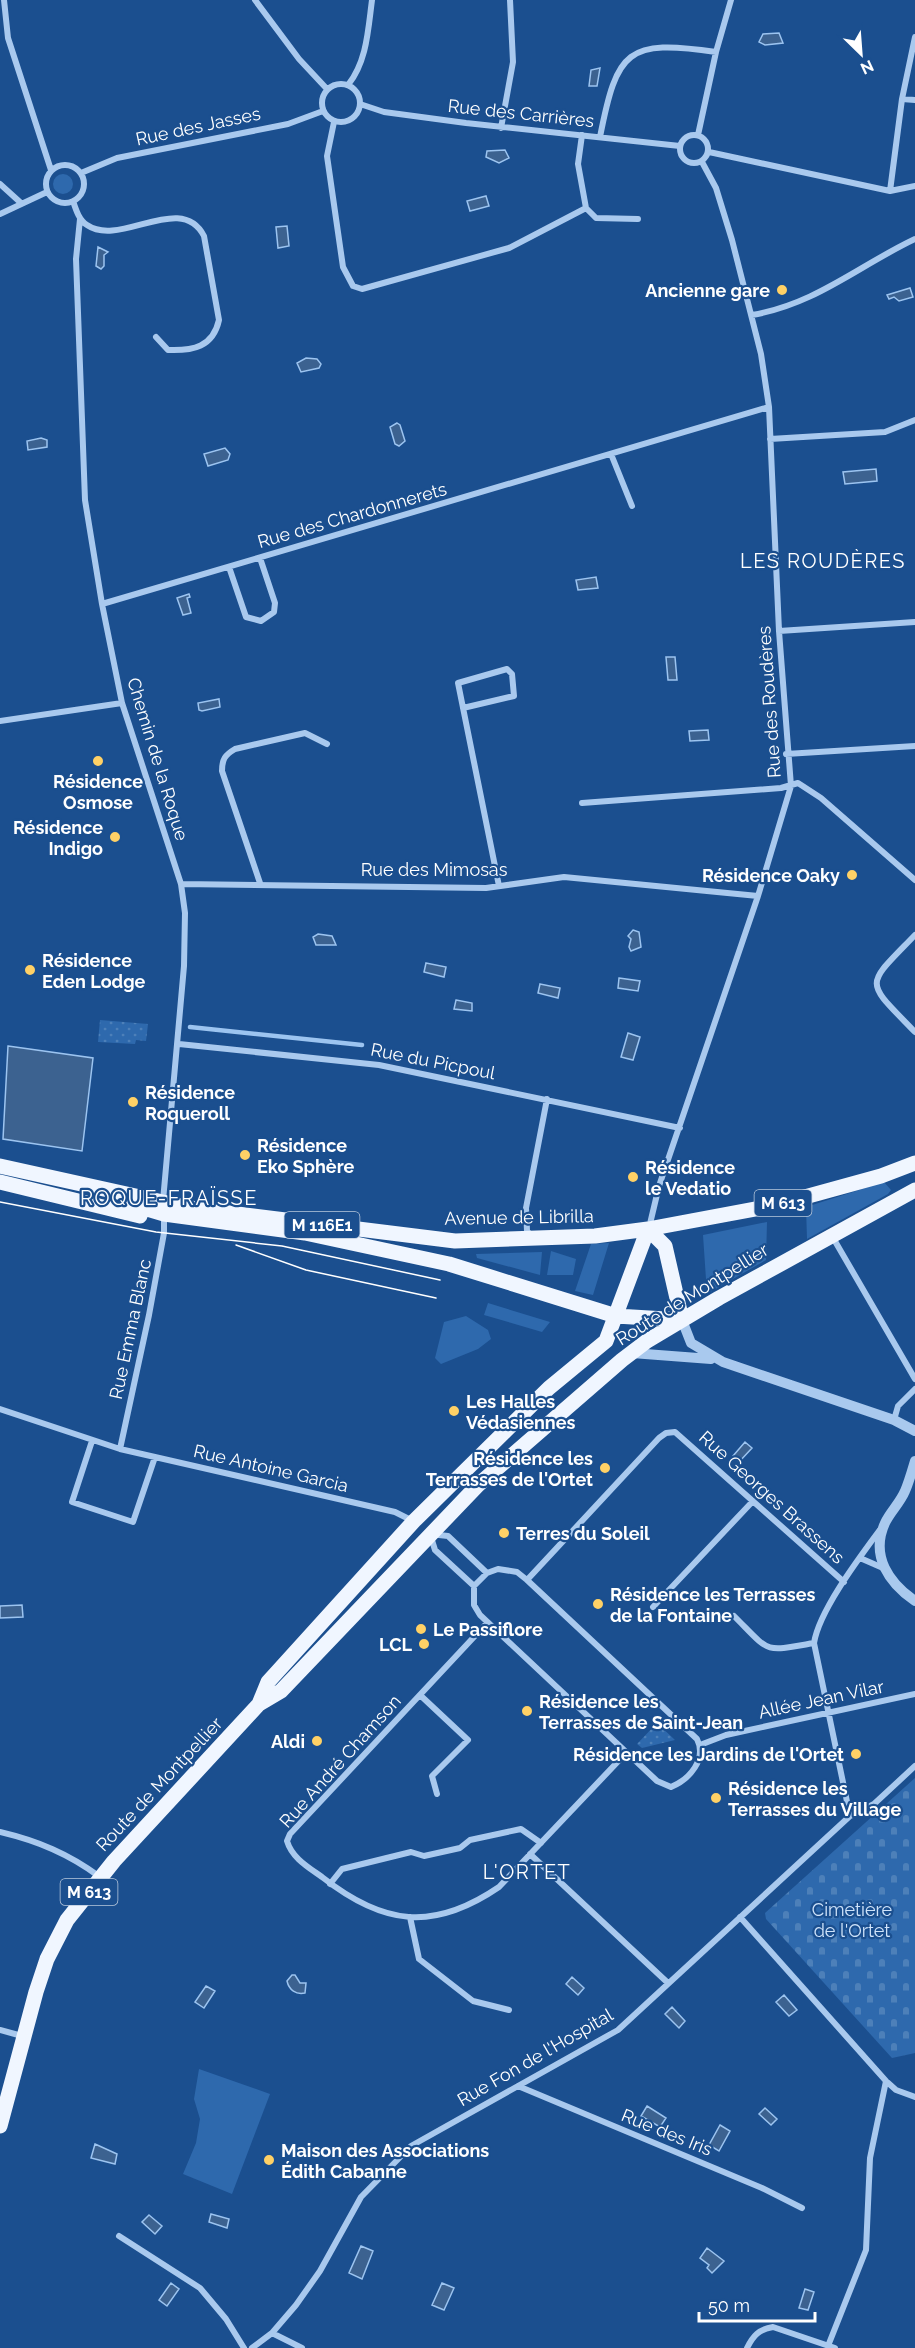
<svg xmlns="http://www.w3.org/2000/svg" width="915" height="2348" font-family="Raleway,sans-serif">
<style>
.grass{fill:#2e69ad}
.cemetery{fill:url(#cemetery-stones)}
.park{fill:url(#park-dots)}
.water{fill:#3c6290;stroke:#9cc4f0;stroke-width:1.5}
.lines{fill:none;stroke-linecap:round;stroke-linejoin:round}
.stream{stroke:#9cc4f0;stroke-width:4.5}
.minor{stroke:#a9c9ee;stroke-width:6}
.tertiary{stroke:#a9c9ee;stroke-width:10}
.primary{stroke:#f0f6ff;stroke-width:15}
.tram{stroke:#fff;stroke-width:1.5}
.poi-dot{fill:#ffd166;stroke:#1b4f8f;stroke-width:2}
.labels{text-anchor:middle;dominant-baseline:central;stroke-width:4.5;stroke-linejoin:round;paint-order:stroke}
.shield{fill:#1b4f8f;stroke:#bbcadd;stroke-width:1.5}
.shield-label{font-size:16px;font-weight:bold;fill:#fff}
.street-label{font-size:18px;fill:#fff;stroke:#1b4f8f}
.poi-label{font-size:18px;font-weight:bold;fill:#fff;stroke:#1b4f8f;text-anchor:start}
.park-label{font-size:18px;fill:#cfe3fa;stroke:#1b4f8f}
.neighbourhood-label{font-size:20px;letter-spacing:1.5px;fill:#fff;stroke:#1b4f8f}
</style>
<defs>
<pattern id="cemetery-stones" width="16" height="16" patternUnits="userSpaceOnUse" patternTransform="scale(1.5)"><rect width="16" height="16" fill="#2e69ad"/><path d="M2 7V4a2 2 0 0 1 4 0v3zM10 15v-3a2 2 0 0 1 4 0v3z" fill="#4d80b9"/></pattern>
<pattern id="park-dots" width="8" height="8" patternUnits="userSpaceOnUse" patternTransform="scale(1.5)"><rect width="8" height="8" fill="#2e69ad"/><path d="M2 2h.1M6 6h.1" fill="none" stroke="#4d80b9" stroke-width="1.8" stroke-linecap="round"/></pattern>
</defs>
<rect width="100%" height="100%" fill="#1b4f8f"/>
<path class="grass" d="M53 184a10 10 0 1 1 20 0a10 10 0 1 1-20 0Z
M 884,1182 L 891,1190 L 888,1194 L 807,1239 L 806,1207 Z
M 767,1222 L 766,1260 L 707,1294 L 703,1235 Z
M 609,1243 L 593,1295 L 575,1291 L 591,1244 Z
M 551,1251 L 576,1259 L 573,1275 L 547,1275 Z
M 542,1252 L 540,1275 L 477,1258 L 476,1254 Z
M 488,1303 L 550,1322 L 542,1332 L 484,1315 Z
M 466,1316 L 488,1330 L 491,1339 L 478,1349 L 441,1364 L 435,1358 L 444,1322 Z
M 199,2069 L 270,2094 L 232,2194 L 183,2174 L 196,2143 L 200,2119 L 194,2099 Z"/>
<path class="cemetery" d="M 915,1778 L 915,2053 L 892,2058 L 766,1919 L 765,1913 Z"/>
<path class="park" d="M 100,1020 L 148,1024 L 146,1041 L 136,1040 L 135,1044 L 98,1042 Z
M 657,1723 L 675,1740 L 642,1748 L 637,1744 Z"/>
<path class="water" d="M 779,33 L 783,43 L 765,45 L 759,42 L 763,34 Z
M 600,68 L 597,86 L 589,86 L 591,70 Z
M 505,150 L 509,158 L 499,163 L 486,157 L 487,151 Z
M 486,196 L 489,206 L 470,211 L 467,201 Z
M 287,226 L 289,246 L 278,248 L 276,227 Z
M 98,247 L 108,252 L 104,255 L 104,266 L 101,269 L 96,266 Z
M 910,288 L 913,297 L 899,301 L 894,297 L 889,299 L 887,295 Z
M 306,358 L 317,359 L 321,364 L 319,368 L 301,372 L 297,363 Z
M 397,423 L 400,425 L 405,441 L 399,446 L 395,444 L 390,427 Z
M 41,438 L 47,440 L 47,447 L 28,450 L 27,441 Z
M 225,448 L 230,454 L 228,460 L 208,466 L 204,454 Z
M 876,469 L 877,481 L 845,484 L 843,472 Z
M 596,577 L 598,588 L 578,590 L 576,580 Z
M 189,594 L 190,597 L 187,598 L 191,613 L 183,615 L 177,598 Z
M 666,657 L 675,657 L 677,680 L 668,680 Z
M 219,699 L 220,707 L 202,711 L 199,710 L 198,703 Z
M 708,730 L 709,740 L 690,741 L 689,731 Z
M 633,930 L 639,932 L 641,947 L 631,951 L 629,947 L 631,939 L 628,936 Z
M 318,934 L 332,936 L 336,945 L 316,945 L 313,937 Z
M 426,963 L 446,967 L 444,977 L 424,972 Z
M 619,978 L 640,981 L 638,991 L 618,988 Z
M 540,984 L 560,988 L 558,998 L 538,993 Z
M 456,1000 L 472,1003 L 472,1011 L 454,1009 Z
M 628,1033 L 640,1037 L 633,1060 L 621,1057 Z
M 8,1046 L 93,1058 L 82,1151 L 3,1139 Z
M 745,1442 L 752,1448 L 739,1462 L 733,1456 Z
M 22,1605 L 23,1617 L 0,1618 L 0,1606 Z
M 292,1975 L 295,1975 L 300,1983 L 306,1983 L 305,1993 C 296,1995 289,1990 287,1981 Z
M 572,1977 L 584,1988 L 578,1995 L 566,1984 Z
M 206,1986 L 215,1991 L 204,2008 L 195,2002 Z
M 784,1995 L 797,2010 L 789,2016 L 776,2002 Z
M 672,2007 L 685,2021 L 679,2028 L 665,2014 Z
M 647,2106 L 666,2118 L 660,2127 L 641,2116 Z
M 765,2108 L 777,2119 L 771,2125 L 759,2114 Z
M 720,2125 L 730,2131 L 719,2151 L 709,2145 Z
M 95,2144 L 117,2154 L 115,2164 L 91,2158 Z
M 211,2214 L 229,2219 L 227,2228 L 209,2222 Z
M 149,2215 L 162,2226 L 155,2234 L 142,2222 Z
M 361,2246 L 373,2251 L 362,2279 L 349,2273 Z
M 707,2248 L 724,2261 L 712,2273 L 707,2268 L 709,2265 L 700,2258 Z
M 171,2283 L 179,2289 L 167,2306 L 159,2300 Z
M 442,2283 L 454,2288 L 444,2310 L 432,2305 Z
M 805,2289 L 814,2292 L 808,2310 L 799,2308 Z"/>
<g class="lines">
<path class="stream" d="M 190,1027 L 362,1045"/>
<path class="minor" d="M 4,0 L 8,38 L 51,170
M 255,0 L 299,59 L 327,89
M322 103a19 19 0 1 1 38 0a19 19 0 1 1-38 0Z
M 348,85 C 367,61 368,30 372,0
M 902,99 L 915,100
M 360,104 L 384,112 L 466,123 L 680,146
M 334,122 L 327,156 L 343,267 L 353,286 L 362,289 L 509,248 L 586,208 L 578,164 L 582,135
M 501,128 L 513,62 L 510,0
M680 149a14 14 0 1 1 28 0a14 14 0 1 1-28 0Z
M 698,135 L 716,52 L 731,0
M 600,137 C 617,50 627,39 716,52
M 709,152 L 890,191 L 915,186
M46 184a19 19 0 1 1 38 0a19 19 0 1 1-38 0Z
M 81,173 L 117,158 L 288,124 L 323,111
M 0,184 L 21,203
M 890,191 L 902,99 L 915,37
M 73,201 C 76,210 79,220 87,225 C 120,248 181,191 204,236 L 219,320 C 213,347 193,351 168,350 L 156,337
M 586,208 L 596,218 L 638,219
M 0,214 L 47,192
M 80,219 L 76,259 L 85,500 L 102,604 L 122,703 L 181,884 L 185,913 L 184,966 L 163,1201
M 752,315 C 816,304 858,266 915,239
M 770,439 L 885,432 L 915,420
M 611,454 L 632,506
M 229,567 L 246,617 L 261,621 L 274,612 L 275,603 L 260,558
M 102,604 L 769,407
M 779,631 L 915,622
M 463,708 L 514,696 L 512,674 L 507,669 L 458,683 L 499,886
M 0,721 L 122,703
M 786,754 L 915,746
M 582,803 L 781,788 L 798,783 L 821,798 L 915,880
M 260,883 L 222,771 C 222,759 225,755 235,749 L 305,733 L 327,744
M 181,884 L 486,888 L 564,877 L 758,896
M 915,935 C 864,988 864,979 915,1032
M 179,1044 L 379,1065 L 680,1128
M 649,1228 L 659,1186 L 758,896 L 791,786 L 779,631 L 769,407 L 761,354 L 732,240 L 716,188 L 702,162
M 531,1235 L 527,1231 L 526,1208 L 547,1099
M 832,1236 L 915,1379
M 0,1409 L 120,1449 L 395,1512 L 413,1521
M 894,1420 L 898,1406 L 915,1389
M 92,1441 L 72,1502 L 133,1522 L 155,1457
M 120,1449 L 149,1315 L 164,1233 L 164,1214
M 860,1558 L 883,1568
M 498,1569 L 517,1572 L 527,1580 L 697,1739 C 707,1759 690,1779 671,1787 L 657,1781 L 480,1615 L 474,1605 L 474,1586 L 487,1573 Z
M 527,1580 L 659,1438 L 666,1433 L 675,1432 L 844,1582
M 474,1586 L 435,1550 L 430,1534 L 448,1536 L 487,1573
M 653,1607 L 753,1501
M 734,1616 C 771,1653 762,1652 814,1643
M 487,1623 L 290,1834 L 287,1841 C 292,1858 308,1867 322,1877 C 383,1925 433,1932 499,1887 L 626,1753
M 420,1695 L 468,1740 L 432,1776 L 437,1794
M 700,1745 L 726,1735 L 915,1694
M 850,1816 L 814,1643 C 819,1611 859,1558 879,1531
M 0,1832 C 38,1841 69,1854 100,1877
M 530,1854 L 668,1983
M 330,1884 L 342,1869 L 411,1852 L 424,1856 L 460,1848 L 470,1840 L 521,1829 L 541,1843
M 410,1917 L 419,1959 L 473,2001 L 509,2010
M 740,1917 L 886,2081 L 896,2090 L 915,2097
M 0,2030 L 22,2036
M 518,2086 L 762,2188 L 802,2208
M 119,2236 L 200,2288 L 226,2319 L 244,2348
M 272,2333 L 302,2348
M 828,2346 L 866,2250 L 870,2158 L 886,2081
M 252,2348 L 272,2333 L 296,2305 L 320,2271 L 361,2197 L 411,2146 L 618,2030 L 850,1816 L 874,1804 L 915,1766
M 747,2348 C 753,2336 759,2329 773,2327 L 835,2348"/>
<path class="tertiary" d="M 682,1320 L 691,1343 L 723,1362 L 894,1420 L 915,1431
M 632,1353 L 711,1359
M 915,1461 C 912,1471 909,1482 905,1491 C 900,1503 890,1512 885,1523 C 870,1556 889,1583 915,1601"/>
<path class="primary" d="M 0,1166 L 190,1208 L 455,1241 L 595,1236 L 648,1229 L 772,1206 L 881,1176 L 915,1163
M 0,1182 L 140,1216
M 127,1203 L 164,1214 L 305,1233 L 449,1264 L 616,1316 L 682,1320
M 648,1229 L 665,1246 L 682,1320
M 259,1704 L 268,1682 L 414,1521 L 549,1388 L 606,1341 L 648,1229
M 0,2126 L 36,1992 L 47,1959 L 67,1920 L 114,1861 L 259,1704 L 281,1691 L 478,1485 L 622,1360 L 647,1341 L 719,1298 L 915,1190"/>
<path class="tram" d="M 0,1202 L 156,1232 L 282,1246 L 440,1280
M 236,1245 L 306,1270 L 436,1298"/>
</g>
<g class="poi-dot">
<circle cx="782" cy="290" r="6"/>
<circle cx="98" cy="761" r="6"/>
<circle cx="115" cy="837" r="6"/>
<circle cx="852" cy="875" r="6"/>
<circle cx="30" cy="970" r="6"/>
<circle cx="133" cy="1102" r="6"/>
<circle cx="245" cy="1155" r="6"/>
<circle cx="633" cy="1177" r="6"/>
<circle cx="454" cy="1411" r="6"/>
<circle cx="605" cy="1468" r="6"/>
<circle cx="504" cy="1533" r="6"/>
<circle cx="598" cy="1604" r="6"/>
<circle cx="421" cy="1629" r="6"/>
<circle cx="424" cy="1644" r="6"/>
<circle cx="527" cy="1711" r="6"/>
<circle cx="317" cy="1741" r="6"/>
<circle cx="856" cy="1754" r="6"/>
<circle cx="716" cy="1798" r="6"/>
<circle cx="269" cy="2160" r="6"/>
</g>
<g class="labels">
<g class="shield">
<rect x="754.5" y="1190" width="57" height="26" rx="4.5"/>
<rect x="284.5" y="1212" width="75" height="26" rx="4.5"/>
<rect x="60.5" y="1879" width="57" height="26" rx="4.5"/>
</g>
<g class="shield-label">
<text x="783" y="1203">M 613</text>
<text x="322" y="1225">M 116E1</text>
<text x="89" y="1892">M 613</text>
</g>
<g class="street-label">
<text transform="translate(521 113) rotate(6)">Rue des Carrières</text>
<text transform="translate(198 126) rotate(-12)">Rue des Jasses</text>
<text transform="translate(352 515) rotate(-16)">Rue des Chardonnerets</text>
<text transform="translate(769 702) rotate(-94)">Rue des Roudères</text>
<text transform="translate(158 759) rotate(73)">Chemin de la Roque</text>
<text x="434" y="869">Rue des Mimosas</text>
<text transform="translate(433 1061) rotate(11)">Rue du Picpoul</text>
<text transform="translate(519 1217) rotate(-1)">Avenue de Librilla</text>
<text transform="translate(692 1294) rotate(-32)">Route de Montpellier</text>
<text transform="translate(130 1329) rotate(-78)">Rue Emma Blanc</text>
<text transform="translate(271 1468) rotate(13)">Rue Antoine Garcia</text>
<text transform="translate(772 1497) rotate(42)">Rue Georges Brassens</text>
<text transform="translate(821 1699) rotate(-12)">Allée Jean Vilar</text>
<text transform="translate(340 1761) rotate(-48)">Rue André Chamson</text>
<text transform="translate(159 1784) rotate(-47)">Route de Montpellier</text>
<text transform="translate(535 2057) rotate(-30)">Rue Fon de l'Hospital</text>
<text transform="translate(667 2132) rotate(22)">Rue des Iris</text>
</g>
<g class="poi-label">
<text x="770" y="290" text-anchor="end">Ancienne gare</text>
<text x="98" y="781" text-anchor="middle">Résidence<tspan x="98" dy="21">Osmose</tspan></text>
<text x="103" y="827" text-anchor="end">Résidence<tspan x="103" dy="21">Indigo</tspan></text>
<text x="840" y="875" text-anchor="end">Résidence Oaky</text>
<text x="42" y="960">Résidence<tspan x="42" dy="21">Eden Lodge</tspan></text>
<text x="145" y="1092">Résidence<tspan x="145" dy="21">Roqueroll</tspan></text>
<text x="257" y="1145">Résidence<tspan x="257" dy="21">Eko Sphère</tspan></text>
<text x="645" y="1167">Résidence<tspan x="645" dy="21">le Vedatio</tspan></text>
<text x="466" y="1401">Les Halles<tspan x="466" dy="21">Védasiennes</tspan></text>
<text x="593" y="1458" text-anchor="end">Résidence les<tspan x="593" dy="21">Terrasses de l'Ortet</tspan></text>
<text x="516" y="1533">Terres du Soleil</text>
<text x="610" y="1594">Résidence les Terrasses<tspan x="610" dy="21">de la Fontaine</tspan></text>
<text x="433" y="1629">Le Passiflore</text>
<text x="412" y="1644" text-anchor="end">LCL</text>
<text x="539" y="1701">Résidence les<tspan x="539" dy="21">Terrasses de Saint-Jean</tspan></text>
<text x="305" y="1741" text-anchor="end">Aldi</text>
<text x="844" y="1754" text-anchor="end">Résidence les Jardins de l'Ortet</text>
<text x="728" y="1788">Résidence les<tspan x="728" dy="21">Terrasses du Village</tspan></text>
<text x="281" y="2150">Maison des Associations<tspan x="281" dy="21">Édith Cabanne</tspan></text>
</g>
<g class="park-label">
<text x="852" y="1909">Cimetière<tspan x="852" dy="21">de l'Ortet</tspan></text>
</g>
<g class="neighbourhood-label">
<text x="823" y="561">LES ROUDÈRES</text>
<text x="169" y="1198">ROQUE-FRAÏSSE</text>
<text x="527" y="1872">L'ORTET</text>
</g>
</g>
<g transform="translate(861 54) rotate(155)" stroke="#1b4f8f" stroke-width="4.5" paint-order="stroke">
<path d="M0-4.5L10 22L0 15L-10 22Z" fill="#ffffff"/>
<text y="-9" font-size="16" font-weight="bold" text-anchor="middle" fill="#ffffff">N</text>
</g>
<path d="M699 2312v9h116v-9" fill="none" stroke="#ffffff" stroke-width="3"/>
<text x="708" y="2312" font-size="18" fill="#ffffff" stroke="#1b4f8f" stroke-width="4.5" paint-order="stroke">50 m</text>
</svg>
